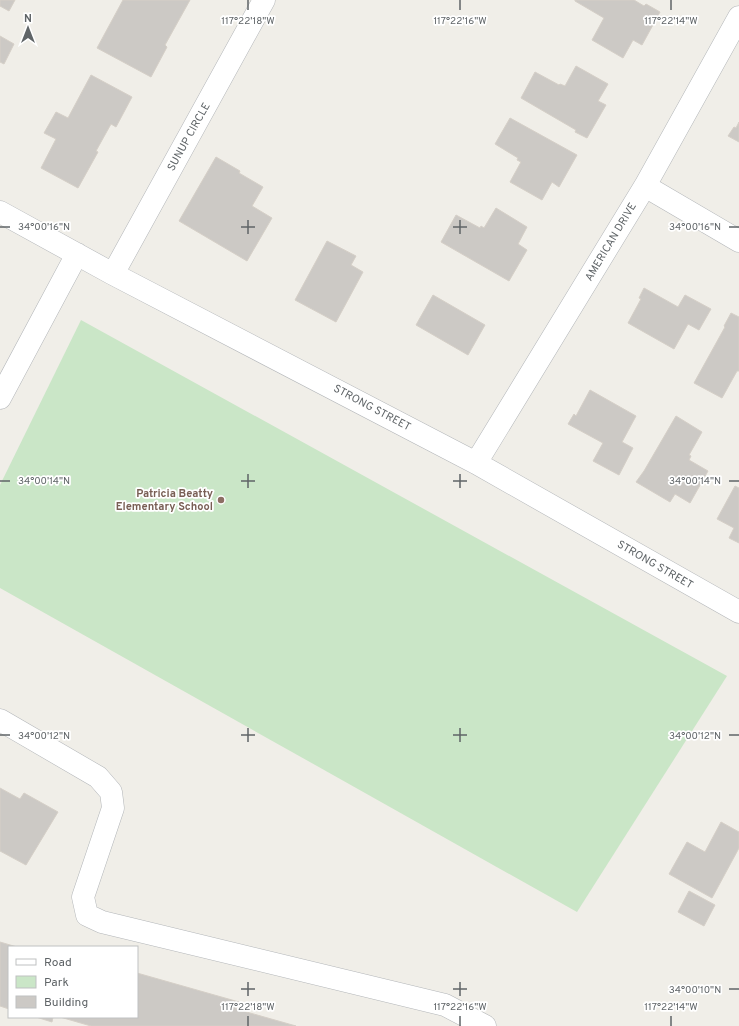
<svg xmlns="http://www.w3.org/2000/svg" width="739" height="1026" font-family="Overpass,sans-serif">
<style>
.green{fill:#cae6c7}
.building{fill:#ccc9c5;stroke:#d5cfc7}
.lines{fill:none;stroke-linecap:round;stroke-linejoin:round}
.minor-casing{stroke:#b3b6b9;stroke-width:23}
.minor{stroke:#fff;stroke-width:22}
.ticks{fill:none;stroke:#5f6467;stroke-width:1.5}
.education-dot{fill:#8d6e63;stroke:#fff;stroke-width:1.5}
.labels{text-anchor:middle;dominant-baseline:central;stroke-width:3.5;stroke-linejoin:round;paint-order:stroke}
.street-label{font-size:11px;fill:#5f6467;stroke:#fff}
.education-label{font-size:11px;font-weight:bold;fill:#785e54;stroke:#fff;text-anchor:end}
.ticks-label{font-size:10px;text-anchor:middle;fill:#5f6467;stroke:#fff;stroke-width:3.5;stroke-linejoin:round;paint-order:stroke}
</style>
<rect width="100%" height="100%" fill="#f0eee8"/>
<path class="green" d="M 81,320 L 727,676 L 577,912 L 0,588 L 0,485 Z"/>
<path class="building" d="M 0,0 L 15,0 L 9,11 L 0,6 Z
M 123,0 L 190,0 L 165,45 L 167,47 L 151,77 L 97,48 Z
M 575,0 L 634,0 L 644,6 L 646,4 L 660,12 L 642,45 L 633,40 L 623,58 L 592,40 L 604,18 L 575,1 Z
M 0,36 L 14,44 L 4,64 L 0,62 Z
M 576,66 L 608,84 L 598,101 L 606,105 L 587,138 L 575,132 L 576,130 L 521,98 L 535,72 L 559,85 L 560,84 L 565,86 Z
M 91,75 L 132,97 L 116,127 L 111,124 L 96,151 L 98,152 L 78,188 L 41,168 L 56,139 L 44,133 L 56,112 L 68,118 Z
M 510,118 L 577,155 L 559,187 L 552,182 L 542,200 L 510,182 L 521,162 L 517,160 L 518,158 L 495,144 Z
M 739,122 L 739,142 L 728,136 L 734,127 L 736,128 Z
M 216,157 L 240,171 L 239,173 L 263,187 L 252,206 L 272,218 L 247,261 L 179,221 Z
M 496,208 L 527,227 L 518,244 L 527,250 L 509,281 L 441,242 L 456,215 L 480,228 L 481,226 L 484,228 Z
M 327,241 L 356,256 L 351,265 L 363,272 L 336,322 L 295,300 Z
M 644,288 L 678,307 L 685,295 L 711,309 L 699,330 L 688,324 L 674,349 L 628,323 L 641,299 L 639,298 Z
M 433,295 L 485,325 L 468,355 L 416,325 Z
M 731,313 L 739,317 L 739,371 L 737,371 L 722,398 L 694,383 L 725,327 L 724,326 Z
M 590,390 L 636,416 L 622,442 L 633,448 L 619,475 L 593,461 L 603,443 L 568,424 L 574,414 L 576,416 Z
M 676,416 L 702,432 L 689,455 L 691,456 L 689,460 L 708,471 L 690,503 L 675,494 L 670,502 L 636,482 L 644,471 Z
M 735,486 L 739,488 L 739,543 L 729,538 L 734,528 L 717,519 Z
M 0,788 L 20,799 L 24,793 L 58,812 L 26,865 L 0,851 Z
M 721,822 L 739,832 L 739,848 L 712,898 L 669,874 L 687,842 L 705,852 Z
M 689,891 L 715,905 L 704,926 L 678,912 Z
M 0,942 L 17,947 L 9,947 L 9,1009 L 0,1006 Z
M 137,973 L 239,1002 L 236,1009 L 296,1026 L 91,1026 L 60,1017 L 137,1017 Z
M 36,1017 L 53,1017 L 52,1022 Z"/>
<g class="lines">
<defs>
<path id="minor" d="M 645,186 L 739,241
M 0,212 L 113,274 L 476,463 L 739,612
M 113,274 L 264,0
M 0,398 L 77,254
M 476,463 L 645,186 L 739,17
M 0,720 L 98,777 L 111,792 L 113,808 L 83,897 L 87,915 L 102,922 L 445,1005 L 485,1026"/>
</defs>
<use href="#minor" class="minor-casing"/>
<use href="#minor" class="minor"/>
</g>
<path class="ticks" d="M 248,0 L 248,10M 460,0 L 460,10M 671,0 L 671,10M 248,220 L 248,234M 460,220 L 460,234M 0,227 L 10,227M 241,227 L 255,227M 453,227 L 467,227M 729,227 L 739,227M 248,474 L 248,488M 460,474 L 460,488M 0,481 L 10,481M 241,481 L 255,481M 453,481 L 467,481M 729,481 L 739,481M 248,728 L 248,742M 460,728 L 460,742M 0,735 L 10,735M 241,735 L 255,735M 453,735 L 467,735M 729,735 L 739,735M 248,982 L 248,996M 460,982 L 460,996M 241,989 L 255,989M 453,989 L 467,989M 729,989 L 739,989M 248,1016 L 248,1026M 460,1016 L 460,1026M 671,1016 L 671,1026"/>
<circle class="education-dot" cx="221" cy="500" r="4"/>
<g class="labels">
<g class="street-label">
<text transform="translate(189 137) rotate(-61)">SUNUP CIRCLE</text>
<text transform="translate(611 242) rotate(-59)">AMERICAN DRIVE</text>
<text transform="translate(372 408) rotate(28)">STRONG STREET</text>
<text transform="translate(655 565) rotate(30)">STRONG STREET</text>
</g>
<g class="education-label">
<text x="213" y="494">Patricia Beatty<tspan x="213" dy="13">Elementary School</tspan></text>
</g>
</g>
<g class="ticks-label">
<text x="248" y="24">117°22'18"W</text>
<text x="460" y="24">117°22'16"W</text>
<text x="671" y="24">117°22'14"W</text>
<text x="44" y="230">34°00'16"N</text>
<text x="695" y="230">34°00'16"N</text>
<text x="44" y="484">34°00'14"N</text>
<text x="695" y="484">34°00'14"N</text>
<text x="44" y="739">34°00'12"N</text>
<text x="695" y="739">34°00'12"N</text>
<text x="695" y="993">34°00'10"N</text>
<text x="248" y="1010">117°22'18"W</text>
<text x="460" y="1010">117°22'16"W</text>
<text x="671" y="1010">117°22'14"W</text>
</g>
<rect x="8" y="946" width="130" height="72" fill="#ffffff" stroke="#bfc1c2"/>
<rect x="16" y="959" width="20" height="6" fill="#ffffff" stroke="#bfc1c2"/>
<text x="44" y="966" font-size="12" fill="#5f6467">Road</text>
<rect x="16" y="976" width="20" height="12" fill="#cae6c7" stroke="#bfc1c2"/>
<text x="44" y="986" font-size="12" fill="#5f6467">Park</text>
<rect x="16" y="996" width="20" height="12" fill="#ccc9c5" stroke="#bfc1c2"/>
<text x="44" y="1006" font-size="12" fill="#5f6467">Building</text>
<g transform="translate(28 28)" stroke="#ffffff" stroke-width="3" paint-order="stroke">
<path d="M0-3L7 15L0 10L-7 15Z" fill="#5f6467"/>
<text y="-6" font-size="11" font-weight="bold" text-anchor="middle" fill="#5f6467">N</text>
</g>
</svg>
